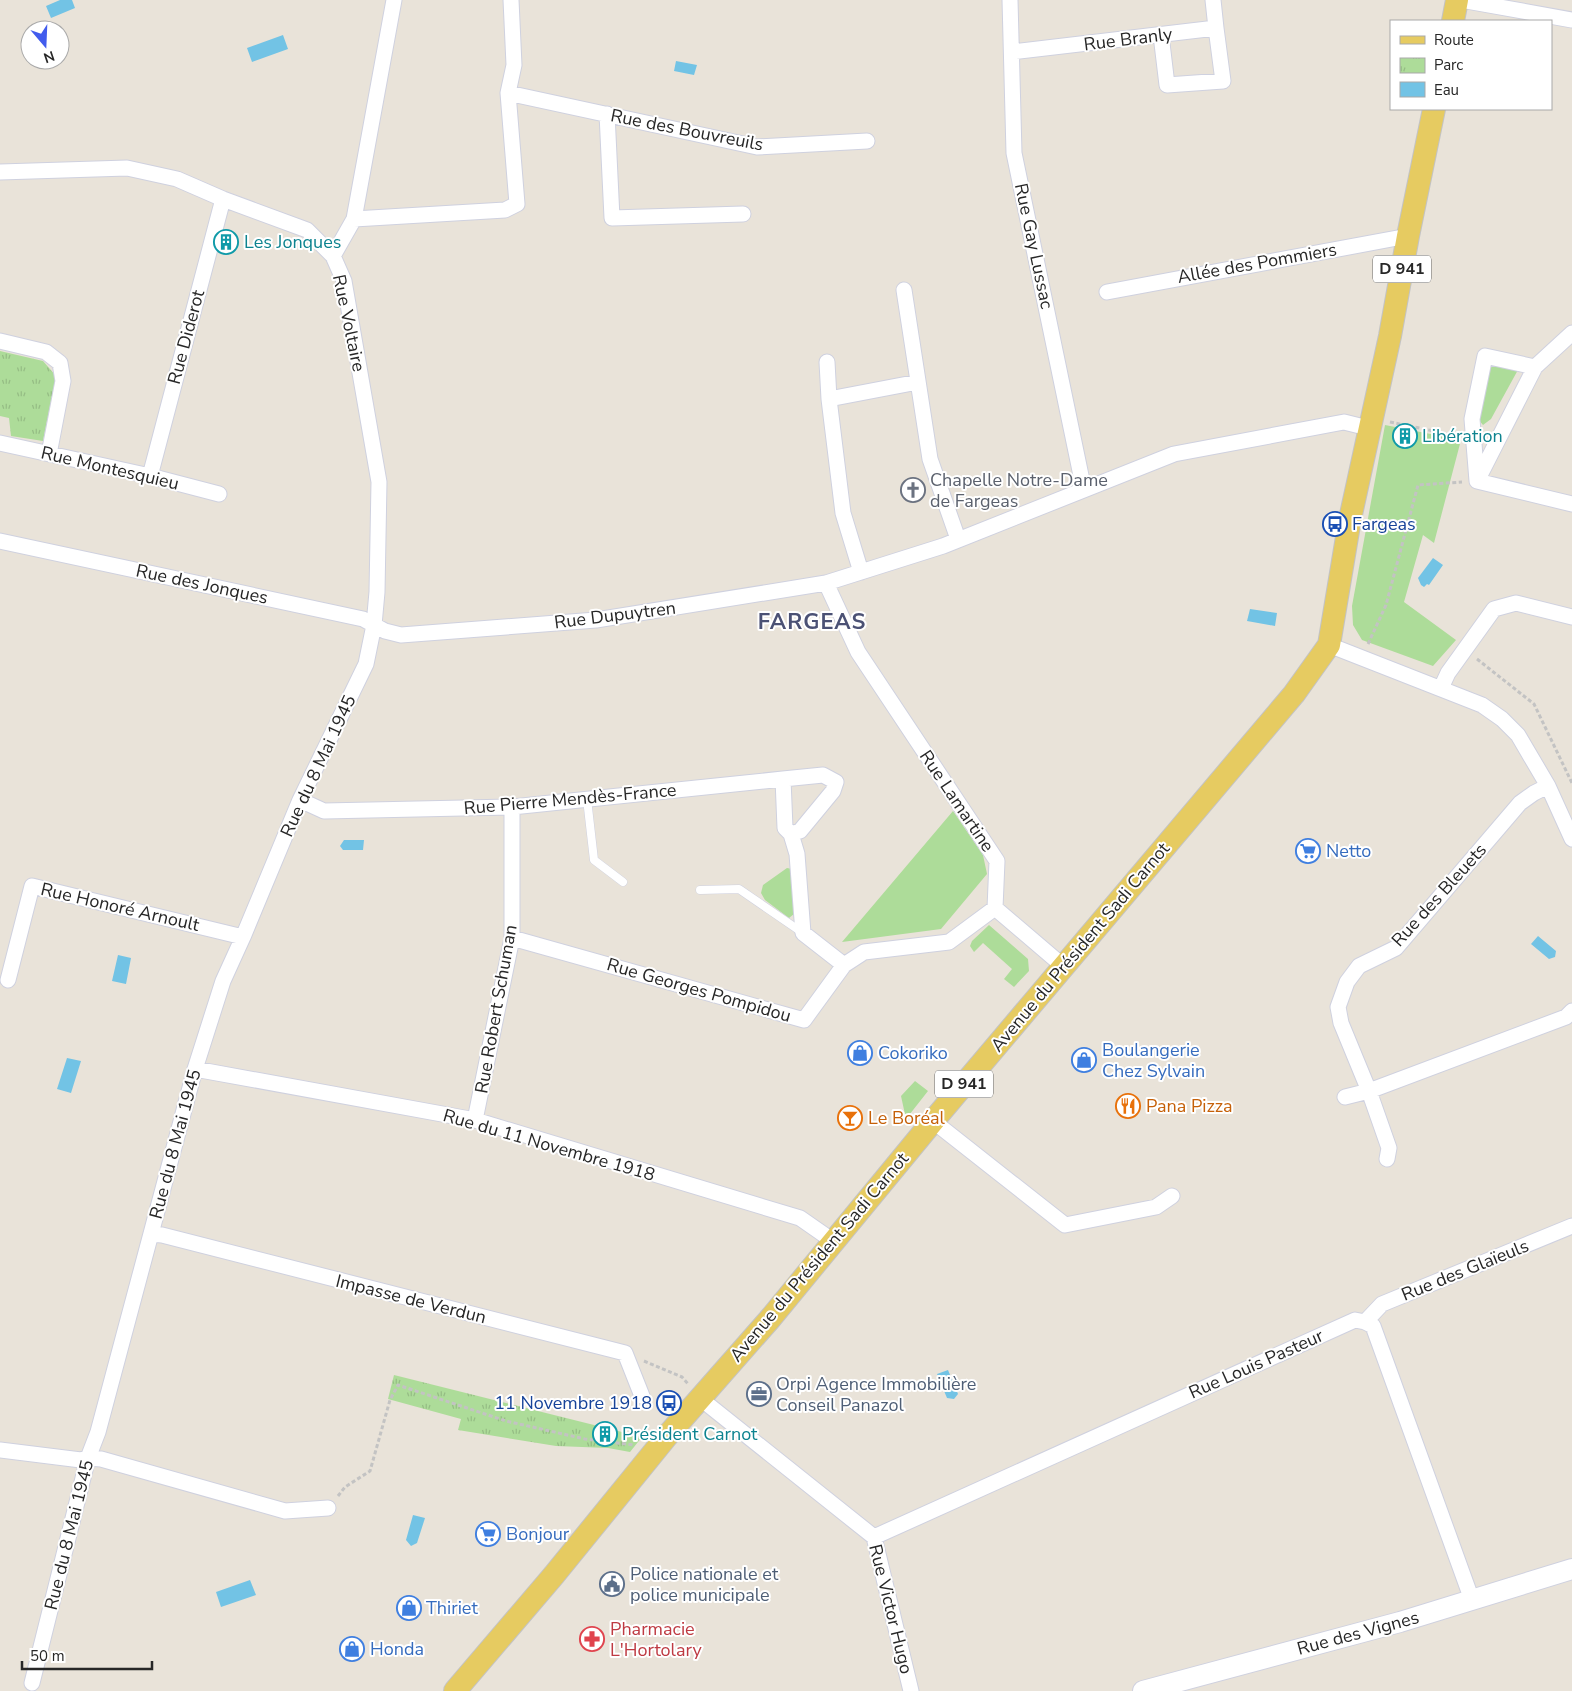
<svg xmlns="http://www.w3.org/2000/svg" width="1572" height="1691" font-family="'Nunito Sans',sans-serif">
<style>
.grass{fill:#addc99}
.park{fill:url(#park-tufts)}
.water{fill:#72c3e5}
.lines{fill:none;stroke-linecap:round;stroke-linejoin:round}
.lane-casing{stroke:#cfd1df;stroke-width:9}
.street-casing{stroke:#cfd1df;stroke-width:17}
.secondary-casing{stroke:#cfd1df;stroke-width:22}
.primary-casing{stroke:#c3c3c3;stroke-width:24}
.path{stroke:#c3c3c3;stroke-width:3;stroke-dasharray:4 2.5;stroke-linecap:butt}
.lane{stroke:#fff;stroke-width:8}
.street{stroke:#fff;stroke-width:15}
.secondary{stroke:#fff;stroke-width:20}
.primary{stroke:#e6cb61;stroke-width:22}
.labels{text-anchor:middle;dominant-baseline:central;stroke-width:4;stroke-linejoin:round;paint-order:stroke}
.shield{fill:#fff;stroke:#686868;stroke-width:1}
.shield-label{font-size:16px;font-weight:bold;fill:#272727}
.street-label{font-size:18px;fill:#272727;stroke:#fff}
.culture-label{font-size:18px;fill:#0d838f;stroke:#fff;text-anchor:start}
.worship-label{font-size:18px;fill:#5b616d;stroke:#fff;text-anchor:start}
.transit-label{font-size:18px;fill:#164399;stroke:#fff;text-anchor:start}
.shop-label{font-size:18px;fill:#366cbe;stroke:#fff;text-anchor:start}
.food-label{font-size:18px;fill:#c56008;stroke:#fff;text-anchor:start}
.service-label{font-size:18px;fill:#4e5e75;stroke:#fff;text-anchor:start}
.health-label{font-size:18px;fill:#be3a42;stroke:#fff;text-anchor:start}
.district-label{font-size:22px;font-weight:bold;letter-spacing:1px;fill:#4b5174;stroke:#fff}
</style>
<defs>
<pattern id="park-tufts" width="24" height="20" patternUnits="userSpaceOnUse" patternTransform="scale(1.25)"><rect width="24" height="20" fill="#addc99"/><path d="M3 7l-1-3M5 7V3M7 7l1-3M15 17l-1-3M17 17v-4M19 17l1-3" fill="none" stroke="#95bd84"/></pattern>
</defs>
<rect width="100%" height="100%" fill="#e9e3d9"/>
<path class="grass" d="M 1489,361 L 1519,368 L 1491,419 L 1483,425 L 1478,419 Z
M 1385,425 L 1461,440 L 1434,543 L 1423,535 L 1404,602 L 1456,640 L 1433,666 L 1362,640 L 1353,625 L 1352,606 Z
M 953,811 L 983,855 L 987,874 L 941,929 L 842,942 Z
M 787,868 L 792,869 L 794,914 L 789,918 L 765,900 L 761,893 L 763,885 Z
M 989,925 L 1028,959 L 1029,971 L 1014,987 L 1004,979 L 1012,969 L 983,943 L 974,952 L 970,946 L 972,941 Z
M 915,1081 L 928,1091 L 906,1119 L 901,1096 Z"/>
<path class="park" d="M 0,351 L 43,361 L 56,376 L 43,441 L 11,436 L 9,418 L 0,416 Z
M 394,1375 L 642,1437 L 630,1452 L 608,1448 L 556,1446 L 458,1430 L 461,1419 L 388,1399 Z"/>
<path class="water" d="M 60,0 L 72,0 L 75,8 L 51,18 L 46,6 Z
M 283,35 L 288,49 L 252,62 L 247,48 Z
M 676,61 L 697,65 L 694,75 L 674,71 Z
M 1433,558 L 1443,565 L 1429,585 L 1427,584 L 1424,587 L 1421,585 L 1418,578 Z
M 1250,609 L 1277,613 L 1275,626 L 1247,621 Z
M 344,840 L 364,840 L 363,850 L 343,850 L 340,846 Z
M 1538,936 L 1556,951 L 1555,957 L 1549,959 L 1531,944 Z
M 118,955 L 131,958 L 126,984 L 112,981 Z
M 67,1058 L 81,1061 L 71,1093 L 57,1089 Z
M 948,1370 L 958,1394 L 954,1399 L 947,1398 L 937,1374 Z
M 413,1515 L 425,1518 L 417,1543 L 411,1546 L 406,1540 Z
M 250,1580 L 256,1595 L 221,1607 L 216,1592 Z"/>
<g class="lines">
<defs>
<path id="lane" d="M 587,799 L 594,860 L 623,882
M 700,890 L 739,889 L 803,933"/>
<path id="street" d="M 1010,0 L 1014,153 L 1084,490
M 1461,0 L 1572,20
M 1161,35 L 1167,85 L 1223,81 L 1216,28
M 1012,52 L 1216,28 L 1213,0
M 508,93 L 757,147 L 867,141
M 607,114 L 612,218 L 743,214
M 0,172 L 127,168 L 177,179 L 223,199 L 307,230 L 333,256 L 344,281 L 379,482 L 377,592 L 374,625 L 366,664 L 300,800 L 243,937 L 223,981 L 195,1069 L 98,1432 L 88,1458 L 32,1683
M 354,219 L 505,210 L 517,204 L 508,93 L 514,65 L 511,0
M 333,256 L 354,219 L 394,0
M 904,290 L 930,459 L 958,539
M 1107,292 L 1408,236
M 0,341 L 46,352 L 60,363 L 63,381 L 49,454
M 827,362 L 829,399 L 843,513 L 861,572
M 1535,367 L 1485,356 L 1472,419 L 1477,481 L 1535,367 L 1572,333
M 829,399 L 918,382
M 0,443 L 150,476 L 219,494
M 150,476 L 223,199
M 1477,481 L 1572,504
M 0,541 L 363,619 L 385,631 L 401,635 L 596,620 L 826,583 L 943,546 L 1174,454 L 1344,422 L 1368,428
M 826,583 L 858,652 L 997,861 L 995,908 L 1063,966
M 1329,645 L 1482,705 L 1502,719 L 1518,735 L 1548,786 L 1572,839
M 1441,688 L 1448,673 L 1494,609 L 1516,603 L 1572,617
M 1548,786 L 1534,793 L 1520,803 L 1396,948 L 1359,966 L 1347,982 L 1338,1007 L 1341,1023 L 1369,1091 L 1566,1017 L 1572,1011
M 300,800 L 324,811 L 512,807 L 783,779 L 823,775 L 836,782 L 833,791 L 800,831 L 791,834 L 785,828 L 783,779
M 791,834 L 797,854 L 803,933 L 844,965
M 512,938 L 804,1020 L 844,965 L 864,952 L 949,942 L 995,908
M 8,980 L 32,886 L 243,937
M 195,1069 L 475,1120 L 800,1218 L 833,1241
M 1345,1097 L 1369,1091 L 1389,1148 L 1387,1159
M 475,1120 L 512,938 L 512,807
M 933,1121 L 1065,1225 L 1156,1207 L 1172,1196
M 151,1234 L 162,1235 L 625,1353 L 642,1396
M 1365,1322 L 1382,1304 L 1572,1226
M 701,1399 L 874,1537 L 911,1691
M 0,1450 L 81,1460 L 88,1458 L 101,1459 L 285,1511 L 328,1508
M 874,1537 L 1355,1320 L 1365,1322 L 1373,1326 L 1472,1600"/>
<path id="secondary" d="M 1143,1691 L 1400,1622 L 1572,1569"/>
<path id="primary" d="M 1453,21 L 1457,0
M 455,1691 L 554,1575 L 667,1436 L 769,1320 L 933,1121 L 1294,694 L 1329,645 L 1350,519 L 1390,336 L 1408,236 L 1434,109"/>
</defs>
<use href="#lane" class="lane-casing"/>
<use href="#street" class="street-casing"/>
<use href="#secondary" class="secondary-casing"/>
<use href="#primary" class="primary-casing"/>
<path class="path" d="M 1390,422 L 1458,436
M 1368,644 L 1386,605 L 1418,485 L 1462,482
M 1477,659 L 1534,704 L 1572,783
M 644,1361 L 682,1377 L 689,1385
M 338,1496 L 345,1487 L 370,1471 L 390,1400 L 398,1385 L 506,1421 L 585,1439 L 635,1445"/>
<use href="#lane" class="lane"/>
<use href="#street" class="street"/>
<use href="#secondary" class="secondary"/>
<use href="#primary" class="primary"/>
</g>
<defs>
<symbol id="building-ring" viewBox="-11 -11 22 22"><circle r="9.5" fill="#fff" stroke="#0f9aa8" stroke-width="1.5"/><path d="M-4-6H4V6H1V3H-1V6H-4ZM-2.5-4.3h1.7v1.8h-1.7ZM.8-4.3h1.7v1.8H.8ZM-2.5-1h1.7V.8h-1.7ZM.8-1h1.7V.8H.8Z" fill="#0f9aa8"/></symbol>
<symbol id="church-ring" viewBox="-11 -11 22 22"><circle r="9.5" fill="#fff" stroke="#6b7280" stroke-width="1.5"/><path d="M-1.2-6h2.4v3.5h3.3v2.4h-3.3V6h-2.4V-.1h-3.3v-2.4h3.3Z" fill="#6b7280"/></symbol>
<symbol id="bus-ring" viewBox="-11 -11 22 22"><circle r="9.5" fill="#fff" stroke="#1a4fb4" stroke-width="1.5"/><path d="M-5-6H5V4H4V6H2V4H-2V6H-4V4H-5ZM-3.5-4V0h7V-4ZM-3.5 1.2v1.5H-2V1.2ZM2 1.2v1.5H3.5V1.2Z" fill="#1a4fb4"/></symbol>
<symbol id="supermarket-ring" viewBox="-11 -11 22 22"><circle r="9.5" fill="#fff" stroke="#3f7fe0" stroke-width="1.5"/><path d="M-6-5.5h2.5l.6 2H6L4.5 2H-2.5L-4.4-4H-6ZM-1.5 3.2a1.3 1.3 0 1 0 .1 0ZM3 3.2a1.3 1.3 0 1 0 .1 0Z" fill="#3f7fe0"/></symbol>
<symbol id="shop-ring" viewBox="-11 -11 22 22"><circle r="9.5" fill="#fff" stroke="#3f7fe0" stroke-width="1.5"/><path d="M-5-2.5h2.3a2.7 3.5 0 0 1 5.4 0H5L5.5 6h-11ZM-1.5-2.5h3a1.5 2.3 0 0 0-3 0Z" fill="#3f7fe0"/></symbol>
<symbol id="restaurant-ring" viewBox="-11 -11 22 22"><circle r="9.5" fill="#fff" stroke="#e8710a" stroke-width="1.5"/><path d="M-5-6h1v4h1v-4h1v4h1v-4h1v5L-1.5 .5V6h-2V.5L-5-1ZM5-6V6H3V1.5H1.5Q1.5-4 5-6Z" fill="#e8710a"/></symbol>
<symbol id="bar-ring" viewBox="-11 -11 22 22"><circle r="9.5" fill="#fff" stroke="#e8710a" stroke-width="1.5"/><path d="M-6-5H6L.8 .8V4.5H3.5V6h-7V4.5H-.8V.8Z" fill="#e8710a"/></symbol>
<symbol id="office-ring" viewBox="-11 -11 22 22"><circle r="9.5" fill="#fff" stroke="#5c6f8a" stroke-width="1.5"/><path d="M-6-3h4V-5.5h4V-3h4V5H-6ZM-1-4.5V-3h2v-1.5ZM-6 0V1H6V0Z" fill="#5c6f8a"/></symbol>
<symbol id="civic-ring" viewBox="-11 -11 22 22"><circle r="9.5" fill="#fff" stroke="#5c6f8a" stroke-width="1.5"/><path d="M-.6-6.5H3V-4.5H.6V-3L4-1V1h2V6H-6V1h2V-1L-.6-3ZM-1.2 2.5V6h2.4V2.5Z" fill="#5c6f8a"/></symbol>
<symbol id="pharmacy-ring" viewBox="-11 -11 22 22"><circle r="9.5" fill="#fff" stroke="#e0444e" stroke-width="1.5"/><path d="M-2-6h4v4h4v4h-4v4h-4v-4h-4v-4h4Z" fill="#e0444e"/></symbol>
</defs>
<g fill-rule="evenodd">
<use href="#building-ring" x="212" y="228" width="28" height="28"/>
<use href="#building-ring" x="1391" y="422" width="28" height="28"/>
<use href="#church-ring" x="899" y="476" width="28" height="28"/>
<use href="#bus-ring" x="1321" y="510" width="28" height="28"/>
<use href="#supermarket-ring" x="1294" y="837" width="28" height="28"/>
<use href="#shop-ring" x="846" y="1039" width="28" height="28"/>
<use href="#shop-ring" x="1070" y="1046" width="28" height="28"/>
<use href="#restaurant-ring" x="1114" y="1092" width="28" height="28"/>
<use href="#bar-ring" x="836" y="1104" width="28" height="28"/>
<use href="#office-ring" x="745" y="1380" width="28" height="28"/>
<use href="#bus-ring" x="655" y="1389" width="28" height="28"/>
<use href="#building-ring" x="591" y="1420" width="28" height="28"/>
<use href="#supermarket-ring" x="474" y="1520" width="28" height="28"/>
<use href="#civic-ring" x="598" y="1570" width="28" height="28"/>
<use href="#shop-ring" x="395" y="1594" width="28" height="28"/>
<use href="#pharmacy-ring" x="578" y="1625" width="28" height="28"/>
<use href="#shop-ring" x="338" y="1635" width="28" height="28"/>
</g>
<g class="labels">
<g class="shield">
<rect x="1373" y="255.5" width="58" height="27" rx="4"/>
<rect x="935" y="1070.5" width="58" height="27" rx="4"/>
</g>
<g class="shield-label">
<text x="1402" y="269">D 941</text>
<text x="964" y="1084">D 941</text>
</g>
<g class="street-label">
<text transform="translate(1128 39) rotate(-7)">Rue Branly</text>
<text transform="translate(687 130) rotate(11)">Rue des Bouvreuils</text>
<text transform="translate(1034 246) rotate(78)">Rue Gay Lussac</text>
<text transform="translate(1257 263) rotate(-10)">Allée des Pommiers</text>
<text transform="translate(349 323) rotate(78)">Rue Voltaire</text>
<text transform="translate(186 337) rotate(-75)">Rue Diderot</text>
<text transform="translate(110 468) rotate(13)">Rue Montesquieu</text>
<text transform="translate(202 584) rotate(12)">Rue des Jonques</text>
<text transform="translate(615 615) rotate(-7)">Rue Dupuytren</text>
<text transform="translate(318 766) rotate(-65)">Rue du 8 Mai 1945</text>
<text transform="translate(570 799) rotate(-5)">Rue Pierre Mendès-France</text>
<text transform="translate(957 801) rotate(56)">Rue Lamartine</text>
<text transform="translate(1439 895) rotate(-48)">Rue des Bleuets</text>
<text transform="translate(120 907) rotate(13)">Rue Honoré Arnoult</text>
<text transform="translate(1080 947) rotate(-50)">Avenue du Président Sadi Carnot</text>
<text transform="translate(699 990) rotate(16)">Rue Georges Pompidou</text>
<text transform="translate(496 1009) rotate(-80)">Rue Robert Schuman</text>
<text transform="translate(175 1144) rotate(-75)">Rue du 8 Mai 1945</text>
<text transform="translate(549 1145) rotate(16)">Rue du 11 Novembre 1918</text>
<text transform="translate(819 1257) rotate(-50)">Avenue du Président Sadi Carnot</text>
<text transform="translate(1465 1270) rotate(-22)">Rue des Glaïeuls</text>
<text transform="translate(411 1299) rotate(14)">Impasse de Verdun</text>
<text transform="translate(1256 1364) rotate(-24)">Rue Louis Pasteur</text>
<text transform="translate(69 1535) rotate(-76)">Rue du 8 Mai 1945</text>
<text transform="translate(891 1609) rotate(76)">Rue Victor Hugo</text>
<text transform="translate(1358 1633) rotate(-15)">Rue des Vignes</text>
</g>
<g class="culture-label">
<text x="244" y="242">Les Jonques</text>
<text x="1422" y="436">Libération</text>
<text x="622" y="1434">Président Carnot</text>
</g>
<g class="worship-label">
<text x="930" y="480">Chapelle Notre-Dame<tspan x="930" dy="21">de Fargeas</tspan></text>
</g>
<g class="transit-label">
<text x="1352" y="524">Fargeas</text>
<text x="652" y="1403" text-anchor="end">11 Novembre 1918</text>
</g>
<g class="shop-label">
<text x="1326" y="851">Netto</text>
<text x="1102" y="1050">Boulangerie<tspan x="1102" dy="21">Chez Sylvain</tspan></text>
<text x="878" y="1053">Cokoriko</text>
<text x="506" y="1534">Bonjour</text>
<text x="426" y="1608">Thiriet</text>
<text x="370" y="1649">Honda</text>
</g>
<g class="food-label">
<text x="1146" y="1106">Pana Pizza</text>
<text x="868" y="1118">Le Boréal</text>
</g>
<g class="service-label">
<text x="776" y="1384">Orpi Agence Immobilière<tspan x="776" dy="21">Conseil Panazol</tspan></text>
<text x="630" y="1574">Police nationale et<tspan x="630" dy="21">police municipale</tspan></text>
</g>
<g class="health-label">
<text x="610" y="1629">Pharmacie<tspan x="610" dy="21">L'Hortolary</tspan></text>
</g>
<g class="district-label">
<text x="812" y="622">FARGEAS</text>
</g>
</g>
<rect x="1390" y="20" width="162" height="90" fill="#ffffff" stroke="#a9a9a9"/>
<rect x="1400" y="36" width="25" height="8" fill="#e6cb61" stroke="#a9a9a9"/>
<text x="1434" y="45" font-size="15" fill="#272727">Route</text>
<rect x="1400" y="58" width="25" height="15" fill="url(#park-tufts)" stroke="#a9a9a9"/>
<text x="1434" y="70" font-size="15" fill="#272727">Parc</text>
<rect x="1400" y="82" width="25" height="15" fill="#72c3e5" stroke="#a9a9a9"/>
<text x="1434" y="95" font-size="15" fill="#272727">Eau</text>
<g transform="translate(45 45) rotate(161)"><circle r="24" fill="#ffffff" stroke="#a9a9a9"/>
<path d="M0-4L9 19L0 12L-9 19Z" fill="#425ced"/>
<text y="-8" font-size="14" font-weight="bold" text-anchor="middle" fill="#272727">N</text>
</g>
<path d="M22 1661v8h130v-8" fill="none" stroke="#272727" stroke-width="2.5"/>
<text x="30" y="1661" font-size="15" fill="#272727" stroke="#ffffff" stroke-width="4" paint-order="stroke">50 m</text>
</svg>
